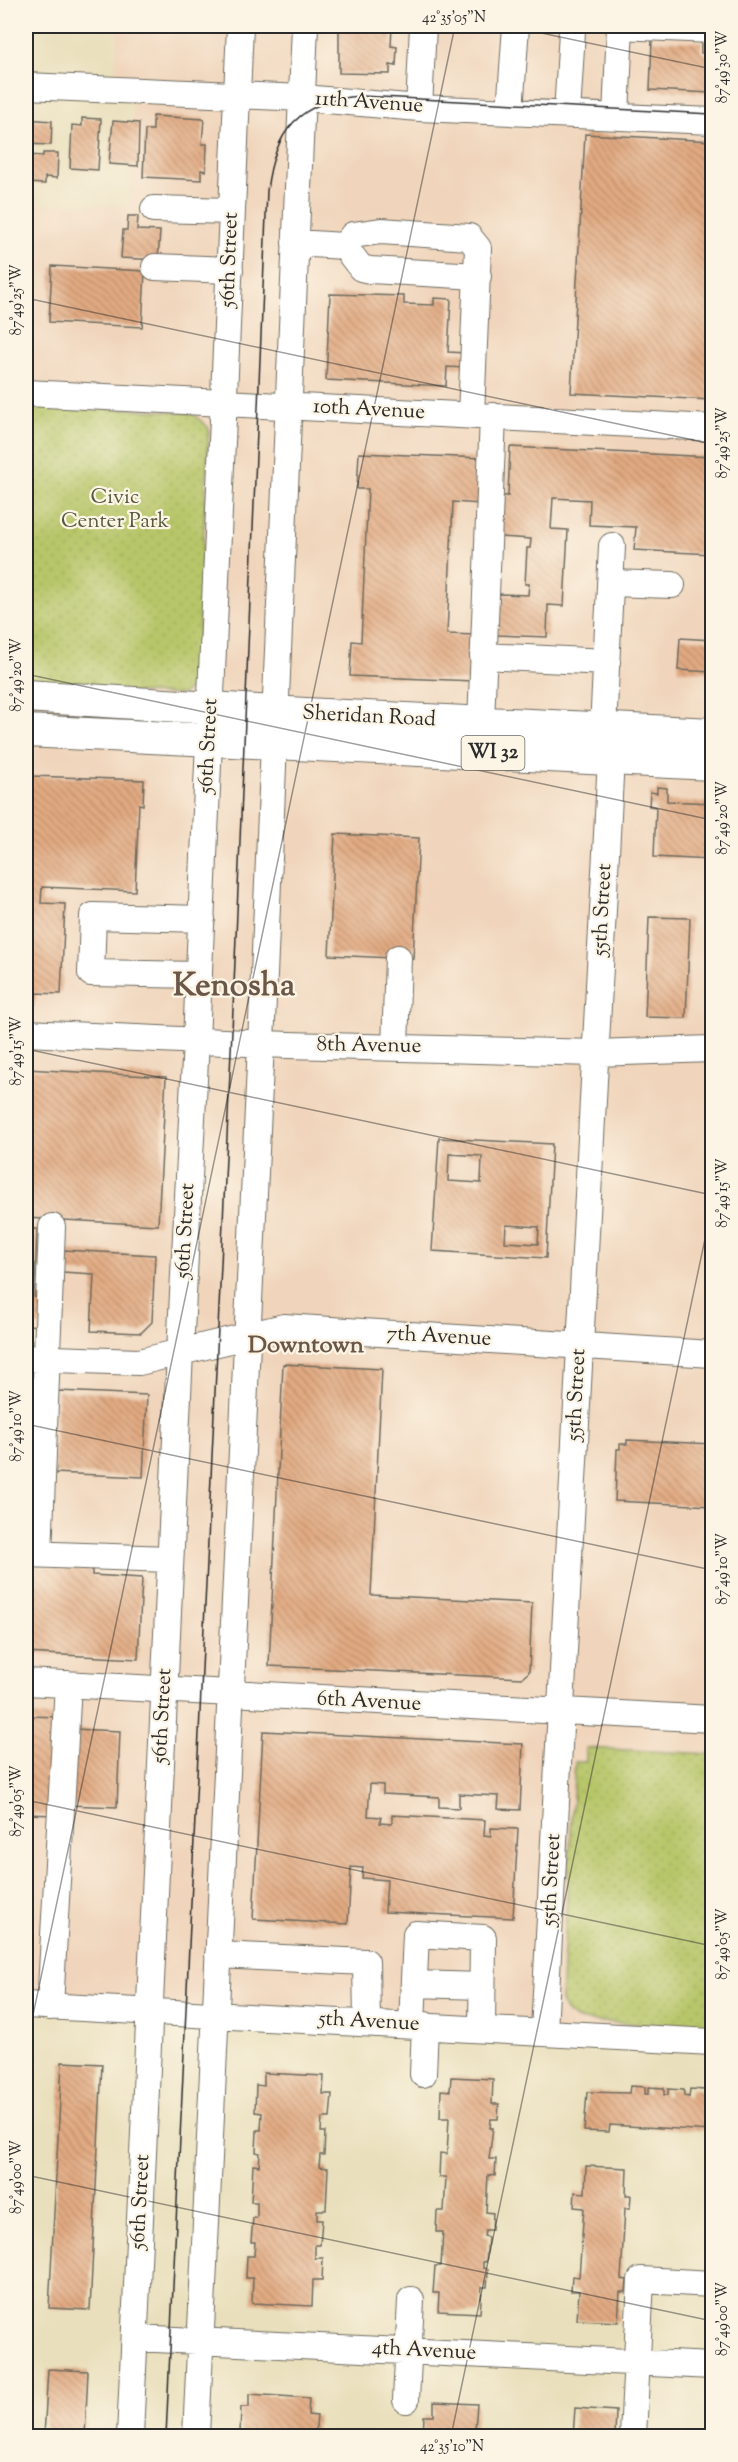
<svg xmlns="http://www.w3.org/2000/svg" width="738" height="2462" font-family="'Sorts Mill Goudy',serif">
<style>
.built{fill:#f0d5bc}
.green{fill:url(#green-dots);stroke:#71784a;stroke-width:1.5}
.building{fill:url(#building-back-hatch);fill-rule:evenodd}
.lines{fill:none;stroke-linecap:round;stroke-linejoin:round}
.minor-casing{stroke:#6e6a5e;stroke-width:28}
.major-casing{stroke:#6e6a5e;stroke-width:34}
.minor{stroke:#fff;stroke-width:26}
.major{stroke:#fff;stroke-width:32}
.tram{stroke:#2b2b2b;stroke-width:1.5}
.ticks{fill:none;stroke:#2b2b2b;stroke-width:1.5;stroke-opacity:0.45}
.labels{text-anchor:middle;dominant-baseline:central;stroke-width:4.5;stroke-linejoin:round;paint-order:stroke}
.shield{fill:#fcf5e5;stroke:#6a6863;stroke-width:1.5}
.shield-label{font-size:20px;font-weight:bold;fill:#2b2b2b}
.street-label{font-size:21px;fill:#2b2b2b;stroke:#fcf5e5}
.park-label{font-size:21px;fill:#555a3e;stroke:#fcf5e5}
.quarter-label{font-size:24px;font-weight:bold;fill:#6b5749;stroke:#fcf5e5}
.town-label{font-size:33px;font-weight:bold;fill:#6b5749;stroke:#fcf5e5}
.neatline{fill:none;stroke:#2b2b2b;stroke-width:2}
.ticks-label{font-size:15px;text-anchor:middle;fill:#2b2b2b}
</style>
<defs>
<pattern id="green-dots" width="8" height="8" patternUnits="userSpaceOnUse" patternTransform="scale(1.5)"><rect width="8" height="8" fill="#b7c669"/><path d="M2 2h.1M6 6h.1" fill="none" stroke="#9eaa5b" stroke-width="1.8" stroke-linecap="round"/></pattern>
<pattern id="building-back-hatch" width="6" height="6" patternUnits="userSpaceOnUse" patternTransform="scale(1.5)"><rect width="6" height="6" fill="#e2aa82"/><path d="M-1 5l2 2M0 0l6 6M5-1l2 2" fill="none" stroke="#b78b6b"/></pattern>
</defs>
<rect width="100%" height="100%" fill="#fcf5e5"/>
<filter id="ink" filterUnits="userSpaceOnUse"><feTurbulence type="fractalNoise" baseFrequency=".0167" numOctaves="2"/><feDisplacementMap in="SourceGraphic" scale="12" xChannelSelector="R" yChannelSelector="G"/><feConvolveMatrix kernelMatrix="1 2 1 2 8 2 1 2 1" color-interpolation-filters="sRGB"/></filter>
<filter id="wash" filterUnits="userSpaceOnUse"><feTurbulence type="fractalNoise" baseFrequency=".008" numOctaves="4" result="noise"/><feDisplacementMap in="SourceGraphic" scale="24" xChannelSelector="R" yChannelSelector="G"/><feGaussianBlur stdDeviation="1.35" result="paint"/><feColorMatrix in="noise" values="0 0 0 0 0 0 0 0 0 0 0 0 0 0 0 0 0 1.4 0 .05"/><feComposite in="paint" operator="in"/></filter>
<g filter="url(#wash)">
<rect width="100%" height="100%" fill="#e9dfbc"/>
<path class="built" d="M 118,26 L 712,26 L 712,2042 L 26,2005 L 26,203 L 129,206 L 133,91 L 114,90 Z"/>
<path class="green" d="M 26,403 L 192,413 L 209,428 L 196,684 L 182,695 L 26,687 Z
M 586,1748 L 712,1754 L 712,2028 L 583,2021 C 571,2018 564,2012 561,2000 L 575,1762 L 586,1762 Z"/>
<g id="blocks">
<path class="building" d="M 339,26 L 392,26 L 391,46 L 397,47 L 396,66 L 390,65 L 390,74 L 339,73 Z
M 652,40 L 701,42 L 701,53 L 712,54 L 712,93 L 650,90 Z
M 153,116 L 204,119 L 202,144 L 207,144 L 206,171 L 201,170 L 201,180 L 143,177 L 145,130 L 153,130 Z
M 82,118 L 101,119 L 98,170 L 70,168 L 72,125 L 82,126 Z
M 26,119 L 52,121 L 51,145 L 26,144 Z
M 113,121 L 139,123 L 138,166 L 109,164 Z
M 585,134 L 712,141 L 712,400 L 571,393 Z
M 43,153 L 58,153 L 57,178 L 45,177 L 45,184 L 26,183 L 26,155 L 43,156 Z
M 128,216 L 138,216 L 137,230 L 160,231 L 158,260 L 121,258 L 123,230 L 127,230 Z
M 52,266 L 145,271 L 142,327 L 49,322 Z
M 330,294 L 404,296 L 404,304 L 434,305 L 434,298 L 451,299 L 448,352 L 466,353 L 465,368 L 447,367 L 446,386 L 326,380 Z
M 510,447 L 712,457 L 712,554 L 634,550 L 636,527 L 589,525 L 590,500 L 553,498 L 551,529 L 568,530 L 564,606 L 548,605 L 547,637 L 497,635 L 499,594 L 528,595 L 529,584 L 525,584 L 527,548 L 530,548 L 531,539 L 500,537 L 502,496 L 508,496 Z
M 359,453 L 483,458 L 481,504 L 453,502 L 447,634 L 476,635 L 474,681 L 350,676 L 352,641 L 361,642 L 368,489 L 357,489 Z
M 680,638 L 712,640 L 712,672 L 678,670 Z
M 26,774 L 32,774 L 32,776 L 144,780 L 143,805 L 139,804 L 135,891 L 42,887 L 41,903 L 65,904 L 61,994 L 36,993 L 35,1004 L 26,1003 Z
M 657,787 L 667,788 L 667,801 L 712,803 L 712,860 L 654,857 L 656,807 L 649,806 L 650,792 L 657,793 Z
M 335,834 L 419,838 L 413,959 L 329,955 Z
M 649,917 L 690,918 L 686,1018 L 645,1017 Z
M 26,1069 L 166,1077 L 158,1225 L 26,1218 Z
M 439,1138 L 552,1144 L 546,1258 L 432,1251 ZM 449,1154 L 482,1156 L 481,1183 L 448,1181 ZM 506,1225 L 539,1227 L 538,1244 L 505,1242 Z
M 26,1229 L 37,1229 L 34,1297 L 44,1297 L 43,1326 L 26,1325 Z
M 63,1250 L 155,1255 L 152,1322 L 141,1333 L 91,1331 L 94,1274 L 62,1272 Z
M 283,1364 L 382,1369 L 371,1595 L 532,1603 L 529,1672 L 522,1678 L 269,1666 Z
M 26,1389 L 41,1390 L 38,1438 L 26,1438 Z
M 58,1391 L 147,1395 L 143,1477 L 54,1473 Z
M 627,1440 L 712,1444 L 712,1506 L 615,1501 L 617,1449 L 620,1449 L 620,1444 L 627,1444 Z
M 26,1565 L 92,1568 L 92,1575 L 142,1578 L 138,1659 L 26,1653 Z
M 26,1716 L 60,1717 L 55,1815 L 26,1814 Z
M 72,1729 L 120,1731 L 117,1807 L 69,1805 Z
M 263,1731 L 523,1744 L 520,1810 L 498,1809 L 499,1796 L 459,1794 L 459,1808 L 439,1807 L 439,1797 L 383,1794 L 383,1785 L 370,1784 L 368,1816 L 381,1817 L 380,1823 L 392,1824 L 392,1815 L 485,1820 L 484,1835 L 491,1836 L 491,1828 L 518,1829 L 513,1918 L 385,1912 L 387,1880 L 362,1878 L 363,1868 L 351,1867 L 348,1924 L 253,1919 Z
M 62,2062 L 102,2064 L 90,2310 L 49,2308 Z
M 264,2073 L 324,2076 L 323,2094 L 332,2094 L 330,2118 L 322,2118 L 321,2132 L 325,2132 L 324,2155 L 320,2155 L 319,2167 L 328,2168 L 326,2210 L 317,2210 L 317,2220 L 322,2220 L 320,2245 L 315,2245 L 315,2258 L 323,2258 L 322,2280 L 313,2280 L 312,2306 L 252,2303 L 253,2278 L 246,2278 L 247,2256 L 254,2256 L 255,2242 L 251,2242 L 253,2218 L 257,2218 L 257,2202 L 251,2202 L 253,2165 L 259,2166 L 260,2153 L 256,2152 L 257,2130 L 261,2130 L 262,2113 L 255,2112 L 256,2085 L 264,2086 Z
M 451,2077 L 493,2079 L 492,2104 L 499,2104 L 498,2119 L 491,2119 L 490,2128 L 493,2128 L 489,2159 L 496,2159 L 495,2176 L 488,2175 L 486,2212 L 493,2213 L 492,2230 L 485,2230 L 484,2236 L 488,2237 L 486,2262 L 483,2262 L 483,2268 L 488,2269 L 487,2287 L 482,2287 L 480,2313 L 438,2311 L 439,2293 L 433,2293 L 435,2266 L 441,2266 L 443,2232 L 436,2232 L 437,2211 L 444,2211 L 446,2177 L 439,2177 L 440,2153 L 447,2154 L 449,2118 L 440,2118 L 441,2090 L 450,2091 Z
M 630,2086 L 645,2087 L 645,2094 L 648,2094 L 648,2087 L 664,2088 L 664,2095 L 668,2095 L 668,2089 L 684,2090 L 684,2096 L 689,2097 L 690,2089 L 705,2090 L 705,2098 L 707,2098 L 708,2092 L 712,2092 L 712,2131 L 610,2125 L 609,2132 L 584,2131 L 587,2092 L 629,2093 Z
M 586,2166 L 627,2168 L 626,2195 L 631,2195 L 630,2208 L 625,2208 L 621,2279 L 627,2280 L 626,2292 L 620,2292 L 618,2322 L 577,2320 L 579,2291 L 571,2291 L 572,2276 L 579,2277 L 584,2208 L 574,2207 L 575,2192 L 585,2193 Z
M 48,2369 L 88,2371 L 85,2436 L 44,2436 Z
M 249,2394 L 309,2398 L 308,2415 L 317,2416 L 315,2436 L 247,2436 L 247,2435 L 240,2434 L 241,2407 L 249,2407 Z
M 434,2402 L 477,2404 L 475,2429 L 482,2429 L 482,2436 L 423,2436 L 424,2416 L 434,2416 Z
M 575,2408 L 616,2411 L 615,2436 L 573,2436 Z"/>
</g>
</g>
<g filter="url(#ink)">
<use href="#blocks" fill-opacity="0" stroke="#6e6a5e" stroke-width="1.5"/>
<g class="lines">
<defs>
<path id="minor" d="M 26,86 L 303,98 L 419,108 L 712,121
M 419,108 L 423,26
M 510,111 L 516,26
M 567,114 L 572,31
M 616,116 L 620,26 L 712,30
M 154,209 L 232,211
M 295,243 L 344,246 L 353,235 L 381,231 L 469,237 L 478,248 L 471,415
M 344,246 L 361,268 L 370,270 L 478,276
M 155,267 L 230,270
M 26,393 L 712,428
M 610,583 L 672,585
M 483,656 L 607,662
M 481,723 L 493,416
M 603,729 L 612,546
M 199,975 L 91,973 L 93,916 L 202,919
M 26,1033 L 288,1045 L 595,1053 L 712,1049
M 395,1047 L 398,958
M 26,1358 L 139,1362 L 284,1327 L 712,1354
M 26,1554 L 170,1559
M 39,1554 L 52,1227
M 26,1682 L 712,1719
M 218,1955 L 366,1962 L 367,2022
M 414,1984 L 482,1986
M 26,2005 L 712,2042
M 50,2007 L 68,1684
M 412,2024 L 416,1934 L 483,1938 L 482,2028
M 544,2031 L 611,758
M 423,2074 L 425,2025
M 135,2338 L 712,2366
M 406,2400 L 411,2300
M 130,2436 L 180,1352 L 196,1041 L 240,26
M 196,2436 L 261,1044 L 305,26
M 633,2436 L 641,2280 L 712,2284"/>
<path id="major" d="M 26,696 L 305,714 L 712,734
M 26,731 L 712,764"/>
</defs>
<use href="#minor" class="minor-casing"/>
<use href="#major" class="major-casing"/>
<use href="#minor" class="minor"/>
<use href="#major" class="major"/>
<path class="tram" d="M 166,2436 L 233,1009 L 267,191 C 274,131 299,100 361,96 L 712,114"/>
</g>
</g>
<path class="ticks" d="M 508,26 L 712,69M 26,298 L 712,444M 26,674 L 712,820M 26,1049 L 712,1195M 26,1424 L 712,1570M 26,1800 L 712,1946M 26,2048 L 455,26M 26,2175 L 712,2321M 451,2436 L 712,1206"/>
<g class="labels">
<rect class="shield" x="461.5" y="736" width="63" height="34" rx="4.5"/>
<g class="shield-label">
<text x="493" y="753">WI 32</text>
</g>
<g class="street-label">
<text transform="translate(369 103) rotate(4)">11th Avenue</text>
<text transform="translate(230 260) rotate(-88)">56th Street</text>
<text transform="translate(369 410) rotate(3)">10th Avenue</text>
<text transform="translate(369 717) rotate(3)">Sheridan Road</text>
<text transform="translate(209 746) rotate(-87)">56th Street</text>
<text transform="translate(603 910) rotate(-87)">55th Street</text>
<text transform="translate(369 1046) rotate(1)">8th Avenue</text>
<text transform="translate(186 1231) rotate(-87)">56th Street</text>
<text transform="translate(439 1337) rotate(3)">7th Avenue</text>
<text transform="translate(577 1395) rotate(-87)">55th Street</text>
<text transform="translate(369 1702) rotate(3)">6th Avenue</text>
<text transform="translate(163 1716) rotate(-87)">56th Street</text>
<text transform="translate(552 1880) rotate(-87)">55th Street</text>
<text transform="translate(369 2022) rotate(3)">5th Avenue</text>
<text transform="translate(141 2202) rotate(-87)">56th Street</text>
<text transform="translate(424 2351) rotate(3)">4th Avenue</text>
</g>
<g class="park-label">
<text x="115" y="498">Civic<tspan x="115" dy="24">Center Park</tspan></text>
</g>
<g class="quarter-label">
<text x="306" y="1346">Downtown</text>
</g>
<g class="town-label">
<text x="234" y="987">Kenosha</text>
</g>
</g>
<rect width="738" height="2462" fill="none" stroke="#fcf5e5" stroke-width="66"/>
<rect x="33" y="33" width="672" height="2396" class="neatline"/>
<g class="ticks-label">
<text x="454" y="22">42°35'05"N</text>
<text transform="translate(722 67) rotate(-90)" y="5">87°49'30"W</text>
<text transform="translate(16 300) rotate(-90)" y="5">87°49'25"W</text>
<text transform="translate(722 443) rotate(-90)" y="5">87°49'25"W</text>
<text transform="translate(16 675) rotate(-90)" y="5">87°49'20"W</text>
<text transform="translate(722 818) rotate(-90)" y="5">87°49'20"W</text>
<text transform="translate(16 1051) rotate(-90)" y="5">87°49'15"W</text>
<text transform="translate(722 1193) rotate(-90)" y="5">87°49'15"W</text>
<text transform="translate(16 1426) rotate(-90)" y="5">87°49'10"W</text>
<text transform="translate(722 1569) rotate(-90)" y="5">87°49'10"W</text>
<text transform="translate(16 1801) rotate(-90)" y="5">87°49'05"W</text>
<text transform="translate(722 1944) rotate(-90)" y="5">87°49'05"W</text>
<text transform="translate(16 2177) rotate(-90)" y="5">87°49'00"W</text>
<text transform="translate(722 2319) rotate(-90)" y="5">87°49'00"W</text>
<text x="452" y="2451">42°35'10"N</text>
</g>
</svg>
